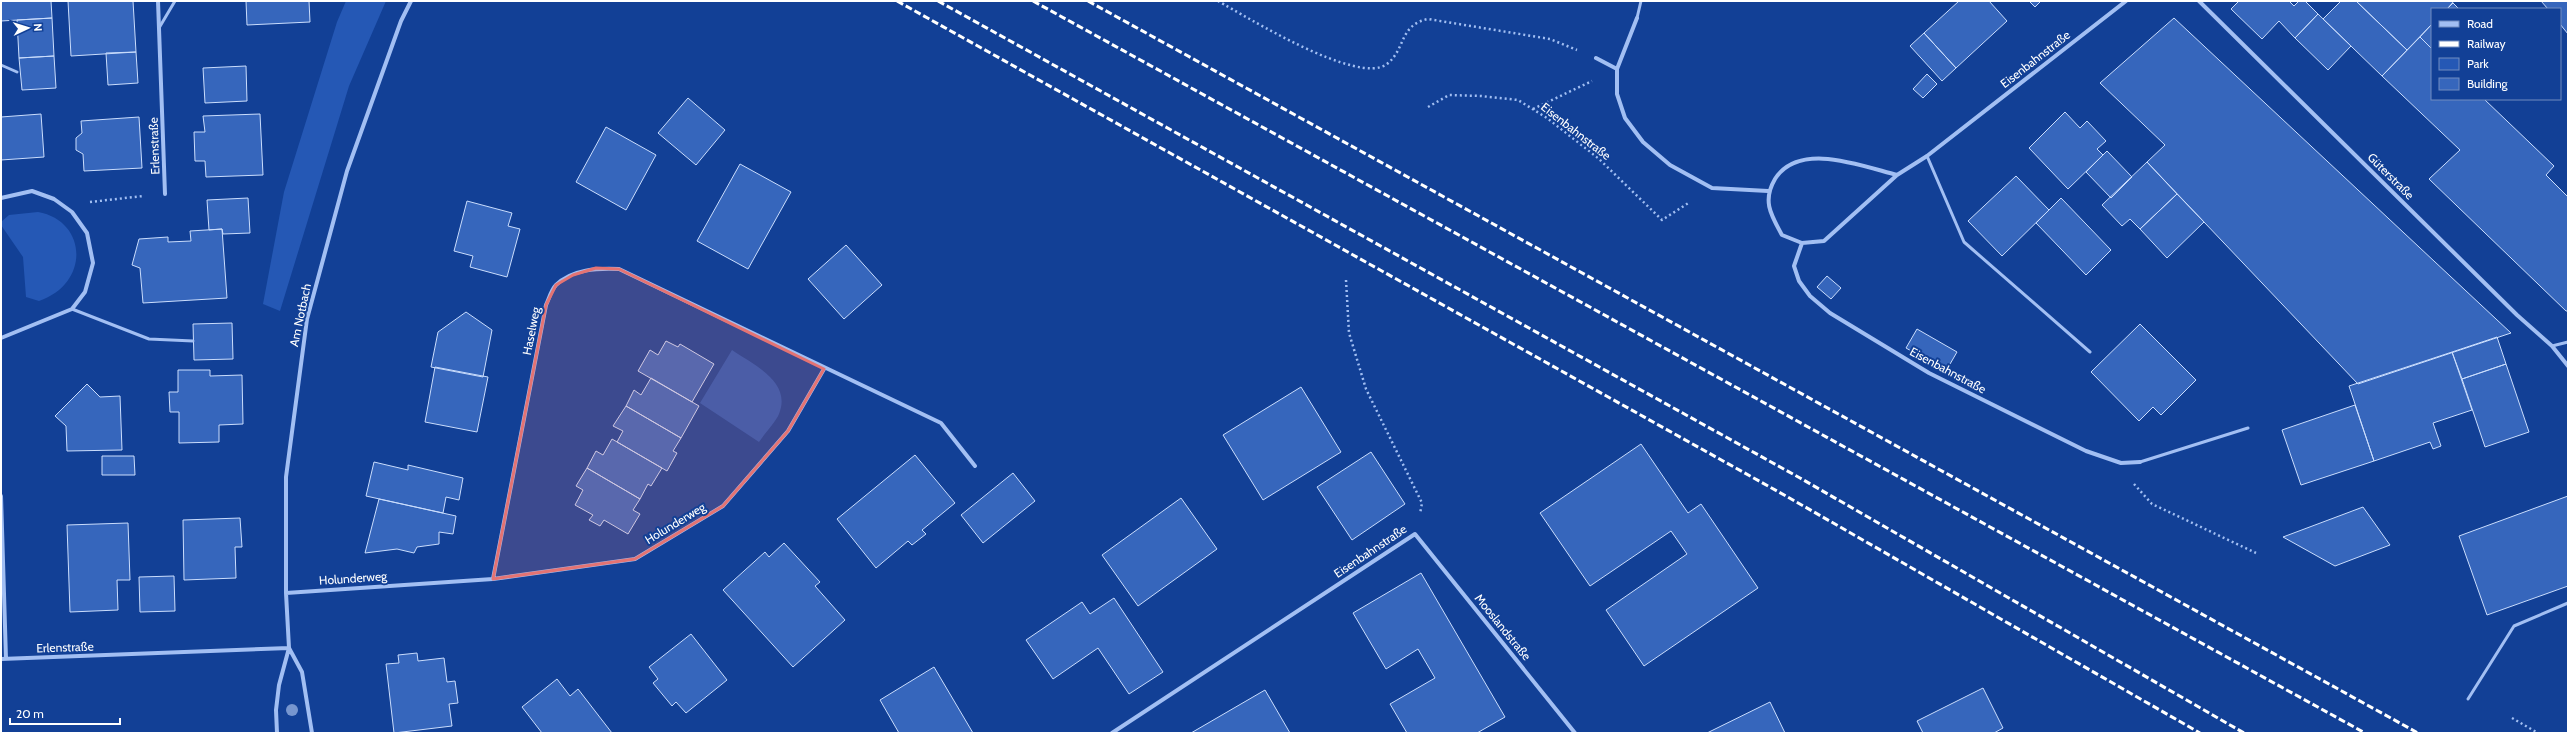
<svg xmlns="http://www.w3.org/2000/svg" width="2569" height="734" font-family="Cabin,sans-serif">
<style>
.green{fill:#2558b5}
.building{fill:#3666bc;stroke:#caddfd}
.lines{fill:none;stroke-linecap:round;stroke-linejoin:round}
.path{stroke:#a2bff3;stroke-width:2.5;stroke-dasharray:2 3;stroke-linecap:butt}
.lane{stroke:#a2bff3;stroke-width:3}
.street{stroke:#a2bff3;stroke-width:4}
.rail{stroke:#fff;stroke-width:3;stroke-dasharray:7 3;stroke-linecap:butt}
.tree{fill:#7796cf}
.marked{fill:#e47373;fill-opacity:0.2;stroke:#e47373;stroke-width:3;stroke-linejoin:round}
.labels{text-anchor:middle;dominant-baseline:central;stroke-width:4;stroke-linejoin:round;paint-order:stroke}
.street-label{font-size:12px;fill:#fff;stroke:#124096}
</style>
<rect width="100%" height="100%" fill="#124096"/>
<path class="green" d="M 346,1 L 386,1 L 349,86 L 280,311 L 263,304 L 284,192 L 337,22 Z
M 38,212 C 88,221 90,284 39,301 L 26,297 L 23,257 L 1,225 L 1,222 L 9,215 Z
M 732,350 C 754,365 792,382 779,414 C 775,423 765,433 759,442 L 700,403 Z"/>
<path class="building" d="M 1,1 L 51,1 L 52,18 L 1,21 Z
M 68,1 L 133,1 L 136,52 L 71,56 Z
M 246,1 L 309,1 L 310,22 L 247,25 Z
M 1959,1 L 1989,1 L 2007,21 L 1956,68 L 1924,33 Z
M 2029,1 L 2041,1 L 2035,7 Z
M 2239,1 L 2289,1 L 2294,6 L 2299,1 L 2305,1 L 2318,14 L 2295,38 L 2279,21 L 2262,39 L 2231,9 Z
M 2341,1 L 2356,1 L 2407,50 L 2382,76 L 2323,19 Z
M 2356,1 L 2454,1 L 2447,9 L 2432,9 L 2432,24 L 2407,50 Z
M 2541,1 L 2568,1 L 2568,34 L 2560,24 L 2560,9 L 2548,9 Z
M 2453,3 L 2459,9 L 2447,9 Z
M 2318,14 L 2351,46 L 2328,70 L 2295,38 Z
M 52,18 L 54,56 L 19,58 L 17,20 Z
M 2174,18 L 2511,333 L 2358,384 L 2147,162 L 2165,145 L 2100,83 Z
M 2432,24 L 2432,49 L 2420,37 Z
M 1924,33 L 1956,68 L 1942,81 L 1910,46 Z
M 2420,37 L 2432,49 L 2432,99 L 2484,99 L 2554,166 L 2546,175 L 2568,197 L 2568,311 L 2566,311 L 2429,179 L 2460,150 L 2382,76 Z
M 136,52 L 138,83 L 108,85 L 106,53 Z
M 54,56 L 56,88 L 22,90 L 19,58 Z
M 246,66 L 247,101 L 205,103 L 203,68 Z
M 1927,74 L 1937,84 L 1923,98 L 1913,89 Z
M 688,98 L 725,130 L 696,165 L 658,133 Z
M 2065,112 L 2080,128 L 2087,121 L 2106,141 L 2097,149 L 2103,155 L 2068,189 L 2029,148 Z
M 41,114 L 44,157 L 1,160 L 1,117 Z
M 260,114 L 263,175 L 206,177 L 205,161 L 195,161 L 194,132 L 205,132 L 203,116 Z
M 139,117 L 142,168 L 84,171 L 83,154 L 76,150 L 76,138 L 82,133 L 81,121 Z
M 606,127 L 656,155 L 626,210 L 576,182 Z
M 2107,151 L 2132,177 L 2111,198 L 2086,172 Z
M 2147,162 L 2177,194 L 2140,229 L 2130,219 L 2122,226 L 2102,205 Z
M 740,164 L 791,192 L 748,269 L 697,241 Z
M 2016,176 L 2049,210 L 2002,256 L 1968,221 Z
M 2177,194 L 2204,222 L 2167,258 L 2140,229 Z
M 248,198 L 250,233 L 223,234 L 222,229 L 209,230 L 207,200 Z
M 2061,198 L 2111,250 L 2086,275 L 2036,223 Z
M 467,201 L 512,213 L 508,226 L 520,229 L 507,277 L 470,267 L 473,256 L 454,251 Z
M 222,229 L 227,298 L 143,303 L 140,268 L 132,265 L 139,239 L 168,237 L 168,242 L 191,241 L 190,231 Z
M 846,245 L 882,285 L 844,319 L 808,279 Z
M 1827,276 L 1841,288 L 1831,299 L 1817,287 Z
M 466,312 L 492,330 L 483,377 L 431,367 L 438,332 Z
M 232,323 L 233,359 L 194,360 L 193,324 Z
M 2140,324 L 2196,380 L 2161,415 L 2153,407 L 2139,421 L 2091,372 Z
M 1917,329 L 1957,352 L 1946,371 L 1906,348 Z
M 2497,337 L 2506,364 L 2462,379 L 2452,352 Z
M 666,341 L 678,347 L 680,344 L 714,364 L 692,402 L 638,371 L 650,350 L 658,355 Z
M 2452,352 L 2472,410 L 2433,423 L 2441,446 L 2433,449 L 2430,442 L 2374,461 L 2349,386 Z
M 2506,364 L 2529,432 L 2485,447 L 2462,379 Z
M 435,367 L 488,377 L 477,432 L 425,422 Z
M 178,370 L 210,370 L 210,376 L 242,375 L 243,424 L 219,425 L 219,442 L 179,443 L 179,412 L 170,412 L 169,392 L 178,392 Z
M 651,378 L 699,406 L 681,438 L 626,406 L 634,390 L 641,395 Z
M 87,384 L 100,397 L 120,396 L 122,450 L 67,451 L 66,426 L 55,416 Z
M 1301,387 L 1341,452 L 1263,500 L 1223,435 Z
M 2355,405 L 2374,461 L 2301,485 L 2282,430 Z
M 626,406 L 681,438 L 673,451 L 677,453 L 667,471 L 617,442 L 623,431 L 613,426 Z
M 612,439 L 662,468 L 651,486 L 648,484 L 640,499 L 587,468 L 596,451 L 603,455 Z
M 1641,444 L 1688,513 L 1701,504 L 1758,588 L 1644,666 L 1606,610 L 1687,554 L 1671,531 L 1590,586 L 1540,513 Z
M 1371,452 L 1405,504 L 1352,540 L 1317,487 Z
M 915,455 L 955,503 L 922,530 L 926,534 L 912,545 L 908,541 L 876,568 L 837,519 Z
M 102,456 L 134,456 L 135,475 L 102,475 Z
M 374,462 L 408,470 L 408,465 L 463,478 L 459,500 L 446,497 L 443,513 L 366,496 Z
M 587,468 L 640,499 L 633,510 L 640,514 L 628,534 L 604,520 L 600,526 L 589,520 L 593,515 L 575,505 L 583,490 L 576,486 Z
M 1013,473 L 1035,501 L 983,543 L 961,515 Z
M 2568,496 L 2568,586 L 2487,615 L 2459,536 Z
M 1181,498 L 1217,549 L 1138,606 L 1102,555 Z
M 379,499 L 456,516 L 453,534 L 439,532 L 439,544 L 417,547 L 414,553 L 397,549 L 365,553 Z
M 2363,507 L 2390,545 L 2335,566 L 2283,537 Z
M 240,518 L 242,547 L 235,547 L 236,578 L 184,580 L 183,520 Z
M 128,523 L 130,580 L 117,580 L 118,610 L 70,612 L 67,525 Z
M 784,543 L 820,582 L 815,586 L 845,620 L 793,667 L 723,590 L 765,552 L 769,557 Z
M 1421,573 L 1505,717 L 1477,733 L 1407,733 L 1390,704 L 1435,678 L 1418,649 L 1386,669 L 1353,613 Z
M 174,576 L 175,611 L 140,612 L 139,577 Z
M 1114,598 L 1163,672 L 1129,694 L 1098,648 L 1053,679 L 1026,640 L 1082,602 L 1090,614 Z
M 691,634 L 727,680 L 686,713 L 676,702 L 672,706 L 653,683 L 658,679 L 649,667 Z
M 417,653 L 418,661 L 444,658 L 447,682 L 455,681 L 458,703 L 449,704 L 452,726 L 394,733 L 386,664 L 399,663 L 398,655 Z
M 934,667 L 973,733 L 899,733 L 880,700 Z
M 557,679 L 570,696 L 578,689 L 612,733 L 542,733 L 522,707 Z
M 1983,688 L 2003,728 L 1994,733 L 1923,733 L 1917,721 Z
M 1265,690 L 1290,733 L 1191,733 Z
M 1770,702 L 1785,733 L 1707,733 Z"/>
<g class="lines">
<path class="path" d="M 1218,1 C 1247,17 1358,86 1387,64 C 1406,49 1399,25 1428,19 L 1550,39 L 1577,50
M 1428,107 L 1449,95 L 1481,96 L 1518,100 L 1547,118 L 1598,158 L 1662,220 L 1690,202
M 1533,109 L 1592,81
M 90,202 L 143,196
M 1346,280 L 1349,333 L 1366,389 L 1422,503 L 1420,514
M 2134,484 L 2152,504 L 2256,553
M 2512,718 L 2538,733"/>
<path class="lane" d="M 1637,18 L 1641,1
M 159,28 L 175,1
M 1,65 L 17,72
M 1927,156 L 1964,242 L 2090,352
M 72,309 L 149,339 L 193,341
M 2552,346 L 2568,342
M 2140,462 L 2248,428
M 2468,699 L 2514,626 L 2568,603"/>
<path class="street" d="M 158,1 L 165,194
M 2199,1 L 2517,315 L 2552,346 L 2568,366
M 1596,58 L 1617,69 L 1617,94 L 1625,118 L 1643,142 L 1670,165 L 1712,188 L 1768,191
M 1617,69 L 1637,18
M 1897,175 C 1862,166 1799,141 1775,179 C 1762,201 1771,215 1782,235 L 1802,243 L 1824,241 L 1897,175 L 1927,156 L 2126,1
M 1,198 L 32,191 L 54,199 L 72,212 L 87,233 L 93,263 L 85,292 L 72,309 L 1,338
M 1802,243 L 1794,266 L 1799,281 L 1810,296 L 1830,313 L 1929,373 L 2086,451 L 2121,463 L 2140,462
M 1,496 L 6,659
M 493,579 L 546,305 C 549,299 551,290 556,285 C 572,269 598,268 619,269 L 941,423 L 975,466
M 286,593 L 493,579 L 635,559 L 723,506 L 788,431 L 824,369
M 289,648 L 302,672 L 312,733
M 1,659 L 289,648
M 277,733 L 276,710 L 279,685 L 289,648 L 286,593 L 286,477 L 307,319 L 347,171 L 401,21 L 411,1
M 1112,733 L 1415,534 L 1575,733"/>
<path class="rail" d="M 897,1 L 1786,496 L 2200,733
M 938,1 L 1800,478 L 2244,733
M 1033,1 L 2365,733
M 1088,1 L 2418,733"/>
</g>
<circle class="tree" cx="292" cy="710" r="6"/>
<path class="marked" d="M 596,268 L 619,269 L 824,369 L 788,431 L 723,506 L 635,559 L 493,579 L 546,305 L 556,285 L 573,275 Z"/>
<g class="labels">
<g class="street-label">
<text transform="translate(2035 59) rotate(-38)">Eisenbahnstraße</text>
<text transform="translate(1576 131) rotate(38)">Eisenbahnstraße</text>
<text transform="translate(154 146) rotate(-92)">Erlenstraße</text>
<text transform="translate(2391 176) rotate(45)">Güterstraße</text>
<text transform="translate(300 315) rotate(-78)">Am Notbach</text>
<text transform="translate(531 331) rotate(-79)">Haselweg</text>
<text transform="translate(1948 370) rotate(28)">Eisenbahnstraße</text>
<text transform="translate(675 523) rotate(-31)">Holunderweg</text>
<text transform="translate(1370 551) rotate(-34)">Eisenbahnstraße</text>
<text transform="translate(353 578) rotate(-4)">Holunderweg</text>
<text transform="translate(1503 627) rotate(51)">Mooslandstraße</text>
<text transform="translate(65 647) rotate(-2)">Erlenstraße</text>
</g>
</g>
<rect width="2569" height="734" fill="none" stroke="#ffffff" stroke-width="4"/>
<rect x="2431" y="8" width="130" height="92" fill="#124096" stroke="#718cc0"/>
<rect x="2439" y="21" width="20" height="6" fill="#a2bff3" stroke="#718cc0"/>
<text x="2467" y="28" font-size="12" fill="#ffffff">Road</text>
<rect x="2439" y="41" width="20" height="6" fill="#ffffff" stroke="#718cc0"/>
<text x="2467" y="48" font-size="12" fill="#ffffff">Railway</text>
<rect x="2439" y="58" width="20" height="12" fill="#2558b5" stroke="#718cc0"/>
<text x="2467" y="68" font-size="12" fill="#ffffff">Park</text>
<rect x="2439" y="78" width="20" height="12" fill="#3666bc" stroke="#718cc0"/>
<text x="2467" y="88" font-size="12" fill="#ffffff">Building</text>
<g transform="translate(28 28) rotate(86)" stroke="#124096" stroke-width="3" paint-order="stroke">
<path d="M0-3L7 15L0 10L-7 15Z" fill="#ffffff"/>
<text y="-6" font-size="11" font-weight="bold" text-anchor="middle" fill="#ffffff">N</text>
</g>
<path d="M10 718v6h110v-6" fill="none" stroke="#ffffff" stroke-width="2"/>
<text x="16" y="718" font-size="12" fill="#ffffff" stroke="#124096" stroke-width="3" paint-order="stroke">20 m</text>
</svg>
